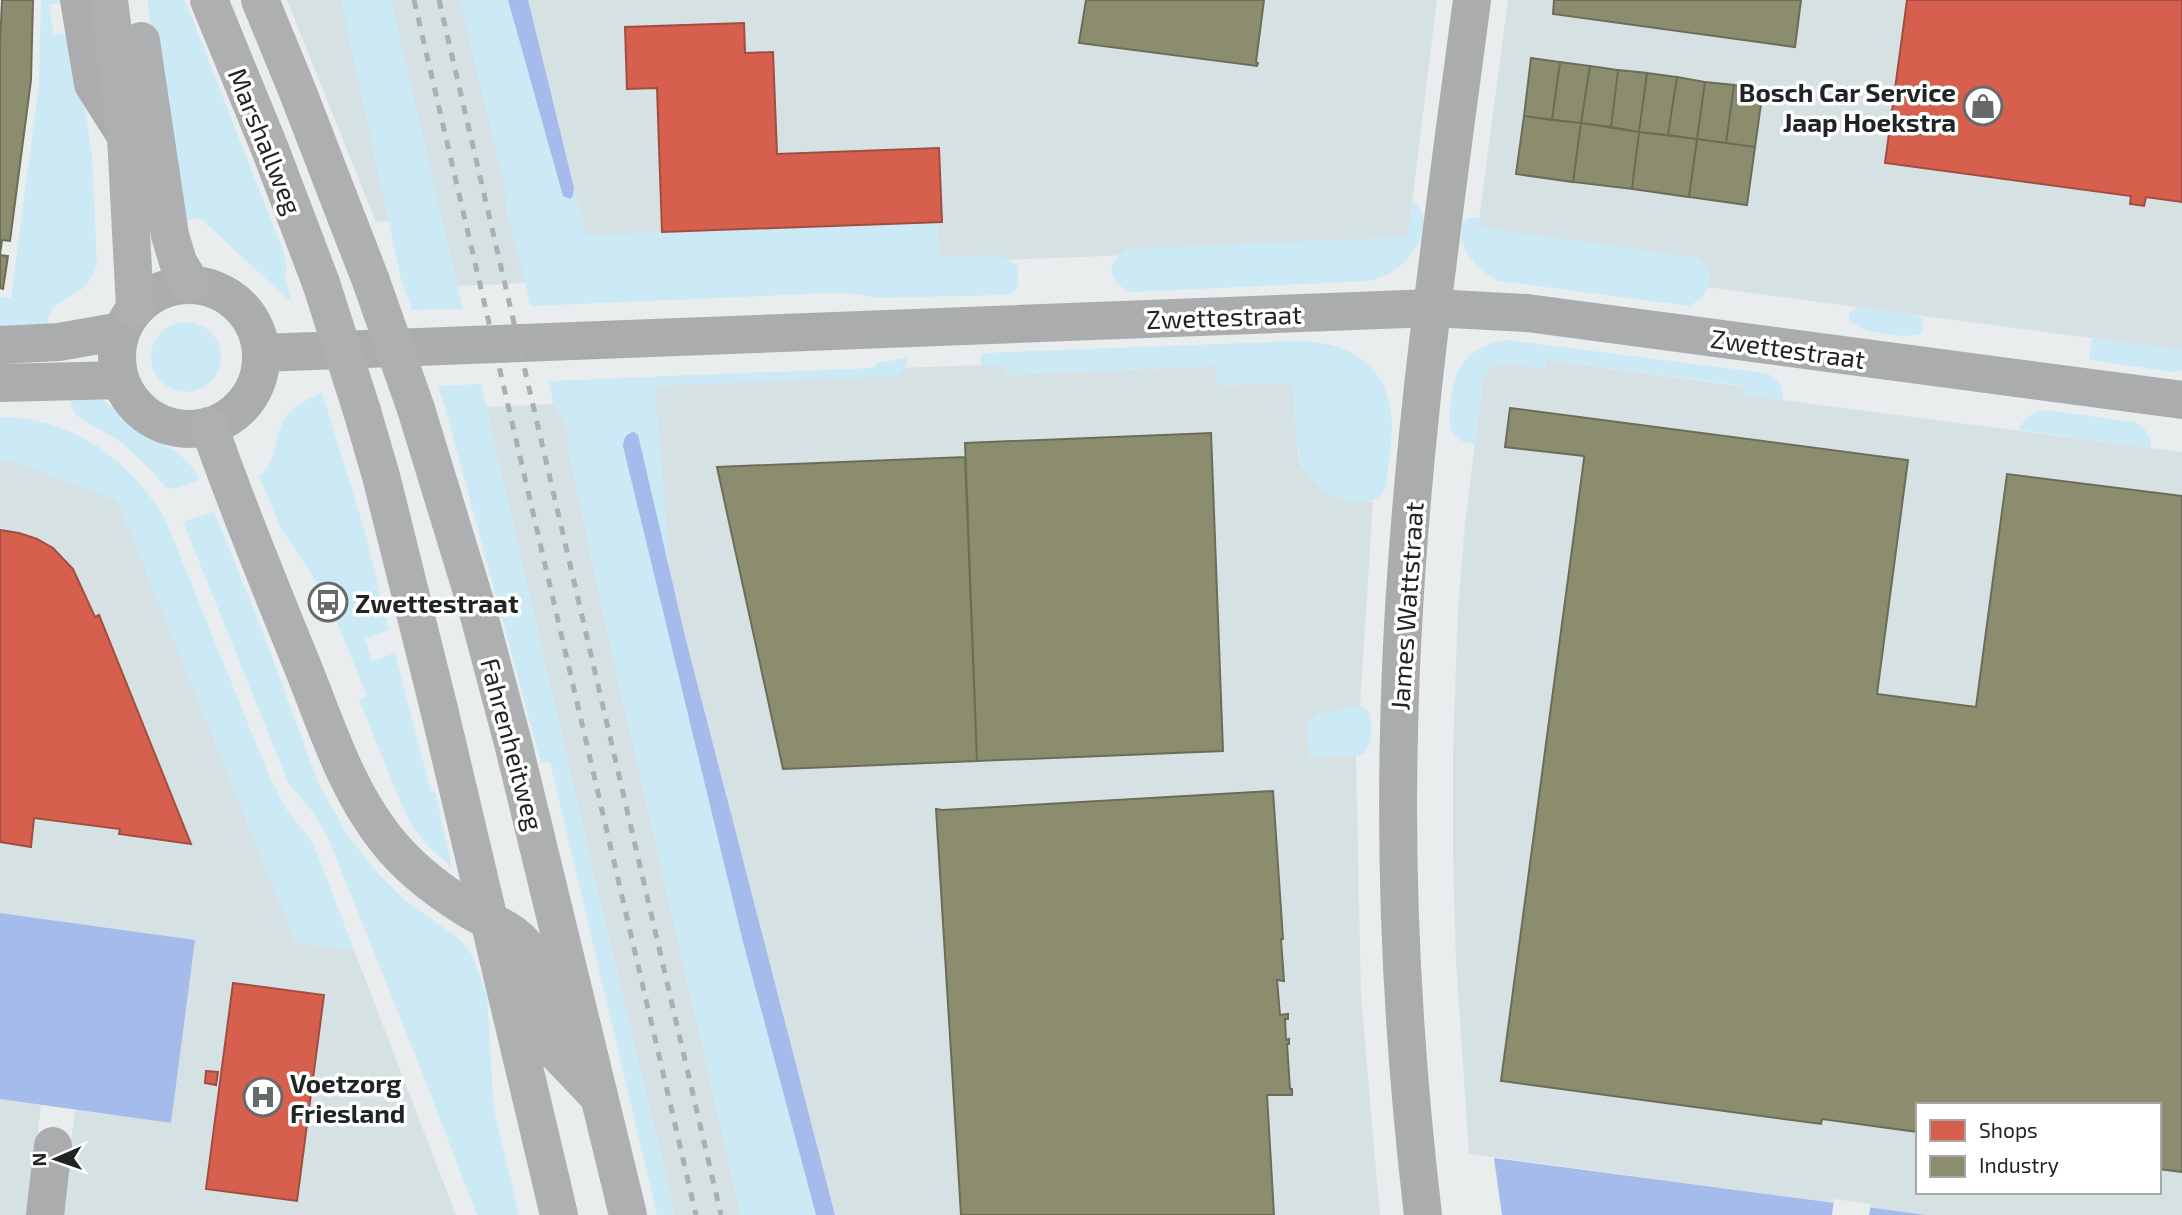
<svg xmlns="http://www.w3.org/2000/svg" width="2182" height="1215" font-family="'Exo 2',sans-serif">
<style>
.built{fill:#d6e1e4;fill-rule:evenodd}
.green{fill:#cceaf5}
.water{fill:#a4bbeb}
.pier{fill:#e9edee}
.shops{fill:#d6604d;stroke:#a04e41;stroke-width:2}
.industry{fill:#8c8c6e;stroke:#6c6d58;stroke-width:2}
.lines{fill:none;stroke-linecap:round;stroke-linejoin:round}
.minor{stroke:#aaacad;stroke-width:38}
.tertiary{stroke:#aaacad;stroke-width:38}
.primary{stroke:#adafb0;stroke-width:38}
.rail{stroke:#adafaf;stroke-width:5;stroke-dasharray:9 9;stroke-linecap:butt}
.primary-bridge{stroke:#adafb0;stroke-width:38}
.labels{text-anchor:middle;dominant-baseline:central;stroke-width:7;stroke-linejoin:round;paint-order:stroke}
.poi-label{font-size:26px;font-weight:bold;fill:#212425;stroke:#fff;text-anchor:start}
.street-label{font-size:26px;fill:#212425;stroke:#fff}
</style>
<rect width="100%" height="100%" fill="#e9edee"/>
<path class="built" d="M 287,0 L 508,0 L 506,208 L 526,283 L 457,286 L 440,215 L 376,222 Z
M 517,0 L 1437,0 L 1407,244 L 597,276 Z
M 1508,0 L 2182,0 L 2182,350 L 1509,261 L 1478,227 Z
M 1547,360 L 1745,387 L 1744,395 L 2182,452 L 2182,1215 L 1927,1215 L 1469,1154 L 1456,962 L 1453,859 L 1453,749 L 1458,608 L 1465,524 L 1483,380 L 1487,371 L 1491,367 L 1504,363 L 1545,369 ZM 1918,1105 L 2159,1105 L 2159,1192 L 1918,1192 Z
M 981,365 L 1005,365 L 1006,375 L 1216,366 L 1217,385 L 1293,383 L 1297,449 L 1301,463 L 1310,477 L 1320,487 L 1354,502 L 1373,502 L 1360,706 L 1318,714 L 1309,757 L 1356,755 L 1361,997 L 1380,1215 L 835,1215 L 685,636 L 638,436 L 622,378 Z
M 553,404 L 568,430 L 569,451 L 607,631 L 741,1215 L 675,1215 L 599,897 L 486,407 Z
M 0,460 L 17,462 L 118,501 L 296,943 L 354,950 L 456,1215 L 62,1215 L 75,1110 L 171,1123 L 194,940 L 0,913 Z
M 0,1099 L 41,1105 L 28,1215 L 0,1215 Z"/>
<path class="green" d="M 41,0 L 68,0 L 49,5 L 54,35 L 73,32 L 92,155 L 97,265 C 93,274 89,283 82,289 C 65,302 47,301 48,329 L 0,337 L 0,297 L 11,298 L 39,84 Z
M 147,0 L 185,0 L 284,253 L 287,272 L 284,273 L 292,303 L 200,218 L 185,221 L 166,127 Z
M 341,0 L 391,0 L 463,309 L 412,310 L 401,279 Z
M 460,0 L 508,0 L 563,196 L 570,199 L 573,196 L 574,188 L 587,235 L 937,222 L 940,257 L 999,255 L 1018,265 L 1018,286 L 1011,294 L 1004,295 L 876,298 L 857,294 L 831,293 L 531,306 L 506,208 L 505,189 Z
M 1412,201 C 1439,218 1415,256 1395,270 C 1388,275 1379,278 1370,281 L 1132,292 C 1107,282 1105,266 1126,249 L 1407,237 Z
M 1471,218 L 1480,218 L 1479,227 L 1698,258 C 1720,274 1709,296 1689,306 L 1499,281 C 1477,270 1455,248 1463,221 Z
M 1858,307 L 1916,315 L 1922,319 L 1923,329 C 1920,333 1920,334 1914,335 C 1902,338 1861,332 1853,323 C 1848,319 1849,319 1849,313 Z
M151 357a35 35 0 1 1 70 0a35 35 0 1 1-70 0Z
M 2092,338 L 2182,350 L 2182,370 L 2173,372 L 2089,360 Z
M 1507,340 L 1766,373 C 1779,379 1783,385 1783,400 L 1744,395 L 1744,386 L 1547,360 L 1546,369 L 1504,363 L 1491,367 L 1483,380 L 1475,444 C 1446,442 1448,421 1451,399 C 1453,385 1455,373 1464,362 C 1475,349 1490,342 1507,340 Z
M 1295,341 C 1341,340 1384,360 1391,411 C 1394,436 1388,463 1386,487 C 1379,501 1368,504 1354,502 C 1343,501 1333,496 1324,490 C 1288,465 1297,420 1293,383 L 1217,385 L 1216,366 L 1005,375 L 1004,365 L 981,365 L 981,355 L 983,353 Z
M 907,358 L 905,368 L 898,376 L 655,386 L 670,573 L 638,435 L 623,446 L 743,942 L 816,1215 L 741,1215 L 607,631 L 569,451 L 568,430 L 553,404 L 549,381 L 873,368 L 877,363 Z
M 481,384 L 599,897 L 675,1215 L 657,1215 L 550,762 L 541,763 L 445,407 L 438,386 Z
M 322,392 L 362,522 L 389,630 L 365,639 L 372,661 L 395,653 L 431,792 L 435,791 L 452,868 L 430,848 L 413,827 L 404,810 L 359,700 L 367,696 L 327,598 L 280,526 L 259,476 C 282,458 271,433 289,413 C 297,404 311,398 322,392 Z
M 71,395 C 79,396 90,395 98,398 C 112,404 121,417 132,426 C 154,442 190,452 199,480 L 174,489 L 165,487 L 152,471 L 121,442 L 77,416 L 71,406 Z
M 2046,410 L 2134,422 C 2145,427 2151,435 2151,448 L 2019,430 C 2024,417 2032,412 2046,410 Z
M 0,417 C 71,416 132,461 166,521 L 270,778 L 288,812 L 308,836 L 317,853 L 354,950 L 296,943 L 118,501 L 17,463 L 0,460 Z
M 214,511 L 265,638 L 319,785 L 347,834 L 374,869 L 405,900 L 459,939 L 472,955 L 487,995 L 494,1110 L 519,1215 L 477,1215 L 422,1072 L 327,835 L 312,811 L 289,784 L 183,522 Z
M 1360,706 L 1368,710 C 1373,723 1373,745 1363,755 L 1309,757 L 1307,723 L 1318,714 Z"/>
<path class="water" d="M 508,0 L 528,0 L 574,188 L 573,196 L 570,199 L 563,196 Z
M 634,432 L 638,435 L 685,636 L 835,1215 L 816,1215 L 743,942 L 623,446 C 624,438 625,434 634,432 Z
M 0,913 L 195,940 L 171,1123 L 0,1099 Z
M 1494,1158 L 1927,1215 L 1502,1215 Z"/>
<path class="pier" d="M 1834,1199 L 1871,1204 L 1869,1215 L 1832,1215 Z"/>
<path class="shops" d="M 1907,0 L 2182,0 L 2182,202 L 2146,197 L 2144,206 L 2130,204 L 2131,196 L 1885,163 Z
M 744,23 L 745,53 L 773,52 L 777,154 L 939,148 L 942,222 L 662,232 L 657,88 L 627,89 L 625,27 Z
M 0,530 L 19,533 L 37,539 L 53,548 L 73,569 L 95,617 L 99,615 L 191,844 L 119,834 L 120,829 L 34,818 L 31,847 L 0,842 Z
M 233,983 L 324,995 L 297,1201 L 206,1189 Z
M 206,1071 L 218,1072 L 216,1085 L 205,1083 Z"/>
<path class="industry" d="M 2,0 L 33,0 L 31,80 L 10,241 L 2,240 L 0,255 L 8,256 L 3,289 L 0,288 L 0,44 Z
M 1086,0 L 1264,0 L 1256,62 L 1258,63 L 1257,66 L 1079,43 Z
M 1554,0 L 1801,0 L 1795,47 L 1553,14 Z
M 1531,58 L 1560,62 L 1552,120 L 1524,116 Z
M 1560,62 L 1590,66 L 1581,123 L 1552,120 Z
M 1590,66 L 1618,70 L 1611,127 L 1581,123 Z
M 1618,70 L 1647,73 L 1639,132 L 1611,127 Z
M 1647,73 L 1677,77 L 1668,135 L 1639,132 Z
M 1677,77 L 1705,82 L 1697,139 L 1668,135 Z
M 1705,82 L 1734,85 L 1726,143 L 1697,139 Z
M 1734,85 L 1763,89 L 1755,147 L 1726,143 Z
M 1524,116 L 1581,123 L 1573,182 L 1516,174 Z
M 1581,123 L 1639,132 L 1632,189 L 1573,182 Z
M 1639,132 L 1697,139 L 1689,197 L 1632,189 Z
M 1697,139 L 1755,147 L 1747,205 L 1689,197 Z
M 1510,408 L 1908,460 L 1877,694 L 1976,707 L 2007,474 L 2182,496 L 2182,1172 L 2159,1169 L 2159,1105 L 1918,1105 L 1918,1132 L 1822,1119 L 1821,1124 L 1501,1081 L 1584,459 L 1584,456 L 1505,447 Z
M 1211,433 L 1223,751 L 977,761 L 965,443 Z
M 965,457 L 977,761 L 783,769 L 717,467 Z
M 1273,791 L 1283,939 L 1281,939 L 1284,981 L 1277,980 L 1280,1015 L 1288,1014 L 1288,1019 L 1285,1019 L 1286,1040 L 1289,1039 L 1289,1044 L 1287,1044 L 1290,1089 L 1292,1089 L 1292,1095 L 1267,1095 L 1274,1215 L 961,1215 L 936,809 L 942,810 Z"/>
<g class="lines">
<path class="minor" d="M 79,0 L 93,84 L 126,136
M 45,1215 L 53,1146
M 1423,1215 C 1404,1054 1395,893 1399,732 C 1404,487 1440,243 1472,0"/>
<path class="tertiary" d="M117 357a72 72 0 1 1 144 0a72 72 0 1 1-144 0Z
M 0,345 L 59,342 L 121,331
M 261,353 L 1432,308 L 1527,313 L 2182,400
M 0,383 L 120,380"/>
<path class="primary" d="M 109,0 L 126,136 L 135,308
M 209,0 L 270,149 L 321,283
M 260,0 L 297,90 L 371,281
M 141,41 L 170,235 L 178,262 L 191,284
M 416,409 L 477,608 L 513,743 L 628,1215
M 362,411 L 381,476 L 440,713 L 559,1215
M 209,426 C 237,507 270,586 302,665 C 326,724 345,787 385,838 C 406,865 436,889 465,907 C 490,924 517,928 532,956 L 556,1052 L 598,1096"/>
<path class="rail" d="M 414,0 L 696,1215
M 439,0 L 721,1215"/>
<path class="primary-bridge" d="M 371,281 L 416,409
M 321,283 L 362,411"/>
</g>
<defs>
<symbol id="shop-ring" viewBox="-11 -11 22 22"><circle r="9.5" fill="#fff" stroke="#676a6b" stroke-width="1.5"/><path d="M-5-2.5h2.3a2.7 3.5 0 0 1 5.4 0H5L5.5 6h-11ZM-1.5-2.5h3a1.5 2.3 0 0 0-3 0Z" fill="#676a6b"/></symbol>
<symbol id="bus-ring" viewBox="-11 -11 22 22"><circle r="9.5" fill="#fff" stroke="#676a6b" stroke-width="1.5"/><path d="M-5-6H5V4H4V6H2V4H-2V6H-4V4H-5ZM-3.5-4V0h7V-4ZM-3.5 1.2v1.5H-2V1.2ZM2 1.2v1.5H3.5V1.2Z" fill="#676a6b"/></symbol>
<symbol id="hospital-ring" viewBox="-11 -11 22 22"><circle r="9.5" fill="#fff" stroke="#676a6b" stroke-width="1.5"/><path d="M-5-5h3v3.5h4V-5h3V5h-3V1.5h-4V5h-3Z" fill="#676a6b"/></symbol>
</defs>
<g fill-rule="evenodd">
<use href="#shop-ring" x="1961" y="84" width="44" height="44"/>
<use href="#bus-ring" x="306" y="580" width="44" height="44"/>
<use href="#hospital-ring" x="241" y="1075" width="44" height="44"/>
</g>
<g class="labels">
<g class="poi-label">
<text x="1956" y="91" text-anchor="end">Bosch Car Service<tspan x="1956" dy="30">Jaap Hoekstra</tspan></text>
<text x="355" y="602">Zwettestraat</text>
<text x="290" y="1082">Voetzorg<tspan x="290" dy="30">Friesland</tspan></text>
</g>
<g class="street-label">
<text transform="translate(266 141) rotate(68)">Marshallweg</text>
<text transform="translate(1224 316) rotate(-2)">Zwettestraat</text>
<text transform="translate(1788 348) rotate(8)">Zwettestraat</text>
<text transform="translate(1406 606) rotate(-86)">James Wattstraat</text>
<text transform="translate(513 744) rotate(75)">Fahrenheitweg</text>
</g>
</g>
<rect x="1916" y="1103" width="245" height="91" fill="#ffffff" stroke="#a6a7a8" stroke-width="2"/>
<rect x="1930" y="1120" width="35" height="21" fill="#d6604d" stroke="#a6a7a8" stroke-width="2"/>
<text x="1979" y="1138" font-size="21" fill="#212425">Shops</text>
<rect x="1930" y="1156" width="35" height="21" fill="#8c8c6e" stroke="#a6a7a8" stroke-width="2"/>
<text x="1979" y="1173" font-size="21" fill="#212425">Industry</text>
<g transform="translate(56 1159) rotate(268)" stroke="#ffffff" stroke-width="5" paint-order="stroke">
<path d="M0-5L12 26L0 18L-12 26Z" fill="#212425"/>
<text y="-10" font-size="19" font-weight="bold" text-anchor="middle" fill="#212425">N</text>
</g>
</svg>
